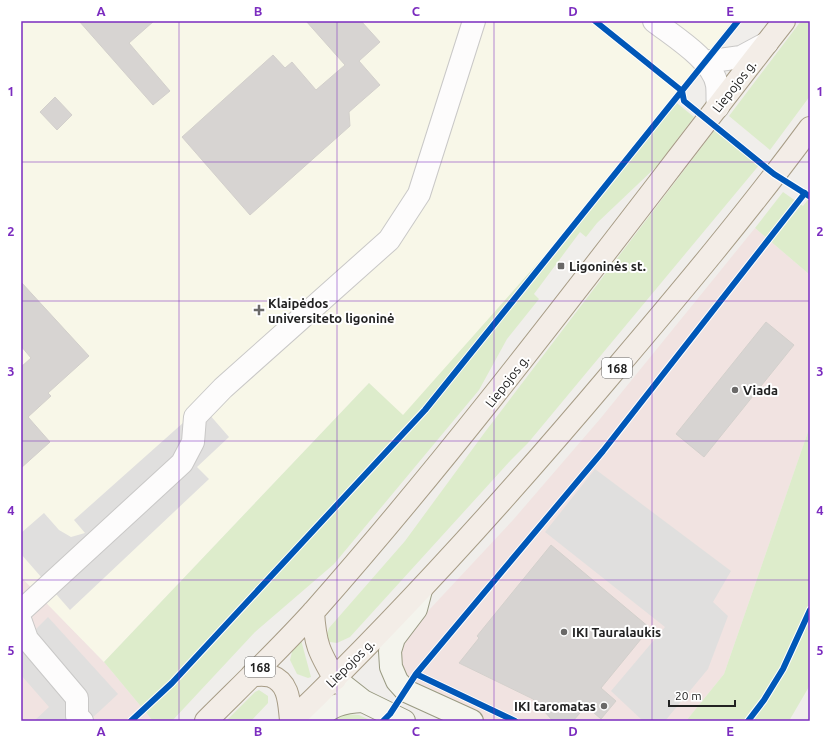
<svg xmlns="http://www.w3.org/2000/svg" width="831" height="742" font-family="Ubuntu,sans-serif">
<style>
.commercial{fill:#f1e3e1}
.education{fill:#f8f7e8}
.grass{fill:#ddeccb}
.parking{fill:#e0dfde}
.building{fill:#d7d4d2;stroke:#d3d0cc}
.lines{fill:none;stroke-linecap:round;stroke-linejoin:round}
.street-casing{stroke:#c9c8c7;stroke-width:24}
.secondary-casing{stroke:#999a82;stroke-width:24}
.primary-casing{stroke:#a79c86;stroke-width:24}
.street{stroke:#fdfcfc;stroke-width:22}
.secondary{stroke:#f4f4ed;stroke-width:22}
.primary{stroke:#f3ede7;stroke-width:22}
.cycleway-casing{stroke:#fff;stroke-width:8}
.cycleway{stroke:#0057b8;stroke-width:6}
.grid{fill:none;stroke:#7b2cbf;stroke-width:1;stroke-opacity:0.55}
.poi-dot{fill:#6a6968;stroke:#fff;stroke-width:1.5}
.labels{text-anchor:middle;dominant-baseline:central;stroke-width:4;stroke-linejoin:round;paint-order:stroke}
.shield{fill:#fff;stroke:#646464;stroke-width:1}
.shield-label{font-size:12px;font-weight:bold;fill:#222}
.street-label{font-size:13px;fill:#222;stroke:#fff}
.poi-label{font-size:13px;font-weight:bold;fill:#222;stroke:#fff;text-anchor:start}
.neatline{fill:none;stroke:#7b2cbf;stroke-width:1.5}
.grid-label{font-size:13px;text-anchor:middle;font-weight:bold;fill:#7b2cbf}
</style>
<rect width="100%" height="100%" fill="#f0eeeb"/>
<path class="commercial" d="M 755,228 L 810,275 L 810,426 L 724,674 L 686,721 L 487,721 L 416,688 L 401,674 L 400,645 L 415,625 L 513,520 L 600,419 Z
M 21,577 L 104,662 L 153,721 L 21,721 Z"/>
<path class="education" d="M 21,21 L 732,21 L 672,99 L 561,237 L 403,416 L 369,383 L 104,662 L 21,577 Z"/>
<path class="grass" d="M 801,21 L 810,21 L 810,96 L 770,150 L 729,116 Z
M 672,99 L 694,117 L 657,166 L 597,223 L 586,237 L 580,232 L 534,294 L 539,299 L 507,339 L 479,390 L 334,564 L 255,632 L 172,721 L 153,721 L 104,662 L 369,383 L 403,415 L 561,237 Z
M 717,127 L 760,164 L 528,443 L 511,460 L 350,637 L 337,643 L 330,642 L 326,636 L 329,628 L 405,541 L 485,432 Z
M 783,192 L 803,206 L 810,197 L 810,275 L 755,228 Z
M 810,426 L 810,685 L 789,721 L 686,721 L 724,674 Z
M 301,640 L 311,677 L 308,678 L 297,674 L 290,660 L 293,648 Z
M 259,690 L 268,696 L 268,703 L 251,721 L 226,721 L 255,692 Z
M 345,714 L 359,715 L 372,721 L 329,721 Z"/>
<path class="parking" d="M 202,406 L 229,437 L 197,467 L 209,479 L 70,610 L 21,554 L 21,533 L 44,513 L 59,530 L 71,537 L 85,533 L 74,520 Z
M 595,469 L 731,571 L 713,602 L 728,616 L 708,669 L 665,721 L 643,721 L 611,691 L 665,627 L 545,532 Z
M 48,617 L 118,694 L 89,721 L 34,721 L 49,707 L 21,675 L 21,623 L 34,631 Z"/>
<path class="building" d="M 79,21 L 154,21 L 129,43 L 170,91 L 153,105 Z
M 306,21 L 361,21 L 380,42 L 359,61 L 380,85 L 349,112 L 350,126 L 250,215 L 182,137 L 273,55 L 285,68 L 292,62 L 316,90 L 345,65 Z
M 55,97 L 72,115 L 57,130 L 40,112 Z
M 21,282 L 89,356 L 48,393 L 51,396 L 28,417 L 50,442 L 21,468 L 21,367 L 31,358 L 21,346 Z
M 766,322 L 794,345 L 704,457 L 676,434 Z
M 551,545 L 650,628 L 601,688 L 616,701 L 601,719 L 586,706 L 573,721 L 553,721 L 533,699 L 459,663 L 479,638 L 477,636 Z"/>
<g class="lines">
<defs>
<path id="street" d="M 654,21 C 673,36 713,60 717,85 C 718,92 717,100 718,107
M 705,62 L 741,57 L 767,43
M 21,611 L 182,463 L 193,442 L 195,417 L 223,388 L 389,240 L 419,194 L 474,21
M 21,622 L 27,639 L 77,698 L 77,716 L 82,721"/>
<path id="secondary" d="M 421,590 L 416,609 L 394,638 L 390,651 L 391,667 L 397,681 L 406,691 L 472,721
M 335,679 L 363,701 L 404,721
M 314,721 C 331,706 340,702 363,701"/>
<path id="primary" d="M 313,612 C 315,644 319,652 335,679
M 252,675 C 257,675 266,674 271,676 C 290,683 289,704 291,720
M 206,721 C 242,685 280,649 315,610 C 481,422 629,219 784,21
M 291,721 C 405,611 511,493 613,372 C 681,292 748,212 810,128"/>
</defs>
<use href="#street" class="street-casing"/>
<use href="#secondary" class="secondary-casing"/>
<use href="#primary" class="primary-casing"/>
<use href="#street" class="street"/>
<use href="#secondary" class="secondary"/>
<use href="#primary" class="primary"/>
<defs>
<path id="cycleway" d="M 595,21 L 682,91 L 684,101 L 774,174 L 809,196
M 416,674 L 515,721
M 131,721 L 172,683 L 425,410 L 738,21
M 383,721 L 390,714 L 416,674 L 603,451 L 805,193
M 748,721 L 764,700 L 783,669 L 810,610"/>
</defs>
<use href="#cycleway" class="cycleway-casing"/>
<use href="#cycleway" class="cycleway"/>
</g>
<path class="grid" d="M 179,21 L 179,721M 337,21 L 337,721M 494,21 L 494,721M 652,21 L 652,721M 21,162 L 810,162M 21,301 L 810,301M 21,441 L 810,441M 21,580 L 810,580"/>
<g class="poi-dot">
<rect x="557" y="262" width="8" height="8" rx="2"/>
<path d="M257 304h4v4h4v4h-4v4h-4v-4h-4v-4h4z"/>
<circle cx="735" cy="390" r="4"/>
<circle cx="564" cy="632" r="4"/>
<circle cx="604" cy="706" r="4"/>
</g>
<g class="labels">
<g class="shield">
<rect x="602" y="358" width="30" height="20" rx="3"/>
<rect x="245" y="657" width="30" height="20" rx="3"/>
</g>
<g class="shield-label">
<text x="617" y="368">168</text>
<text x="260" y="667">168</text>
</g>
<g class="street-label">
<text transform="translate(734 86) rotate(-52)">Liepojos g.</text>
<text transform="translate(507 381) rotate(-52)">Liepojos g.</text>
<text transform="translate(350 663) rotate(-45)">Liepojos g.</text>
</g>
<g class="poi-label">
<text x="569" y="266">Ligoninės st.</text>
<text x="268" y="303">Klaipėdos<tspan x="268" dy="15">universiteto ligoninė</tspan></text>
<text x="743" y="390">Viada</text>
<text x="572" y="632">IKI Tauralaukis</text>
<text x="596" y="706" text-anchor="end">IKI taromatas</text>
</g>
</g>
<rect width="831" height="742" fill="none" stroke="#ffffff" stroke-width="44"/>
<path d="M669 700v6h66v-6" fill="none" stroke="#222222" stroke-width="2"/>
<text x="675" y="700" font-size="12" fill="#222222" stroke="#ffffff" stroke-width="3" paint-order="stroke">20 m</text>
<rect x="22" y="22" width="787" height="698" class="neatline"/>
<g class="grid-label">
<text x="101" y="16">A</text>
<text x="258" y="16">B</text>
<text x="416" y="16">C</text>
<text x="573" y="16">D</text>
<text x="730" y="16">E</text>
<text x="11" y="96">1</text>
<text x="820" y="96">1</text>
<text x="11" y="236">2</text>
<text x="820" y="236">2</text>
<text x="11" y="376">3</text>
<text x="820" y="376">3</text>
<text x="11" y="515">4</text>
<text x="820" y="515">4</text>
<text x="11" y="655">5</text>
<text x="820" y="655">5</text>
<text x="101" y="736">A</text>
<text x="258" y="736">B</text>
<text x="416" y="736">C</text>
<text x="573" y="736">D</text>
<text x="730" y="736">E</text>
</g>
</svg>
